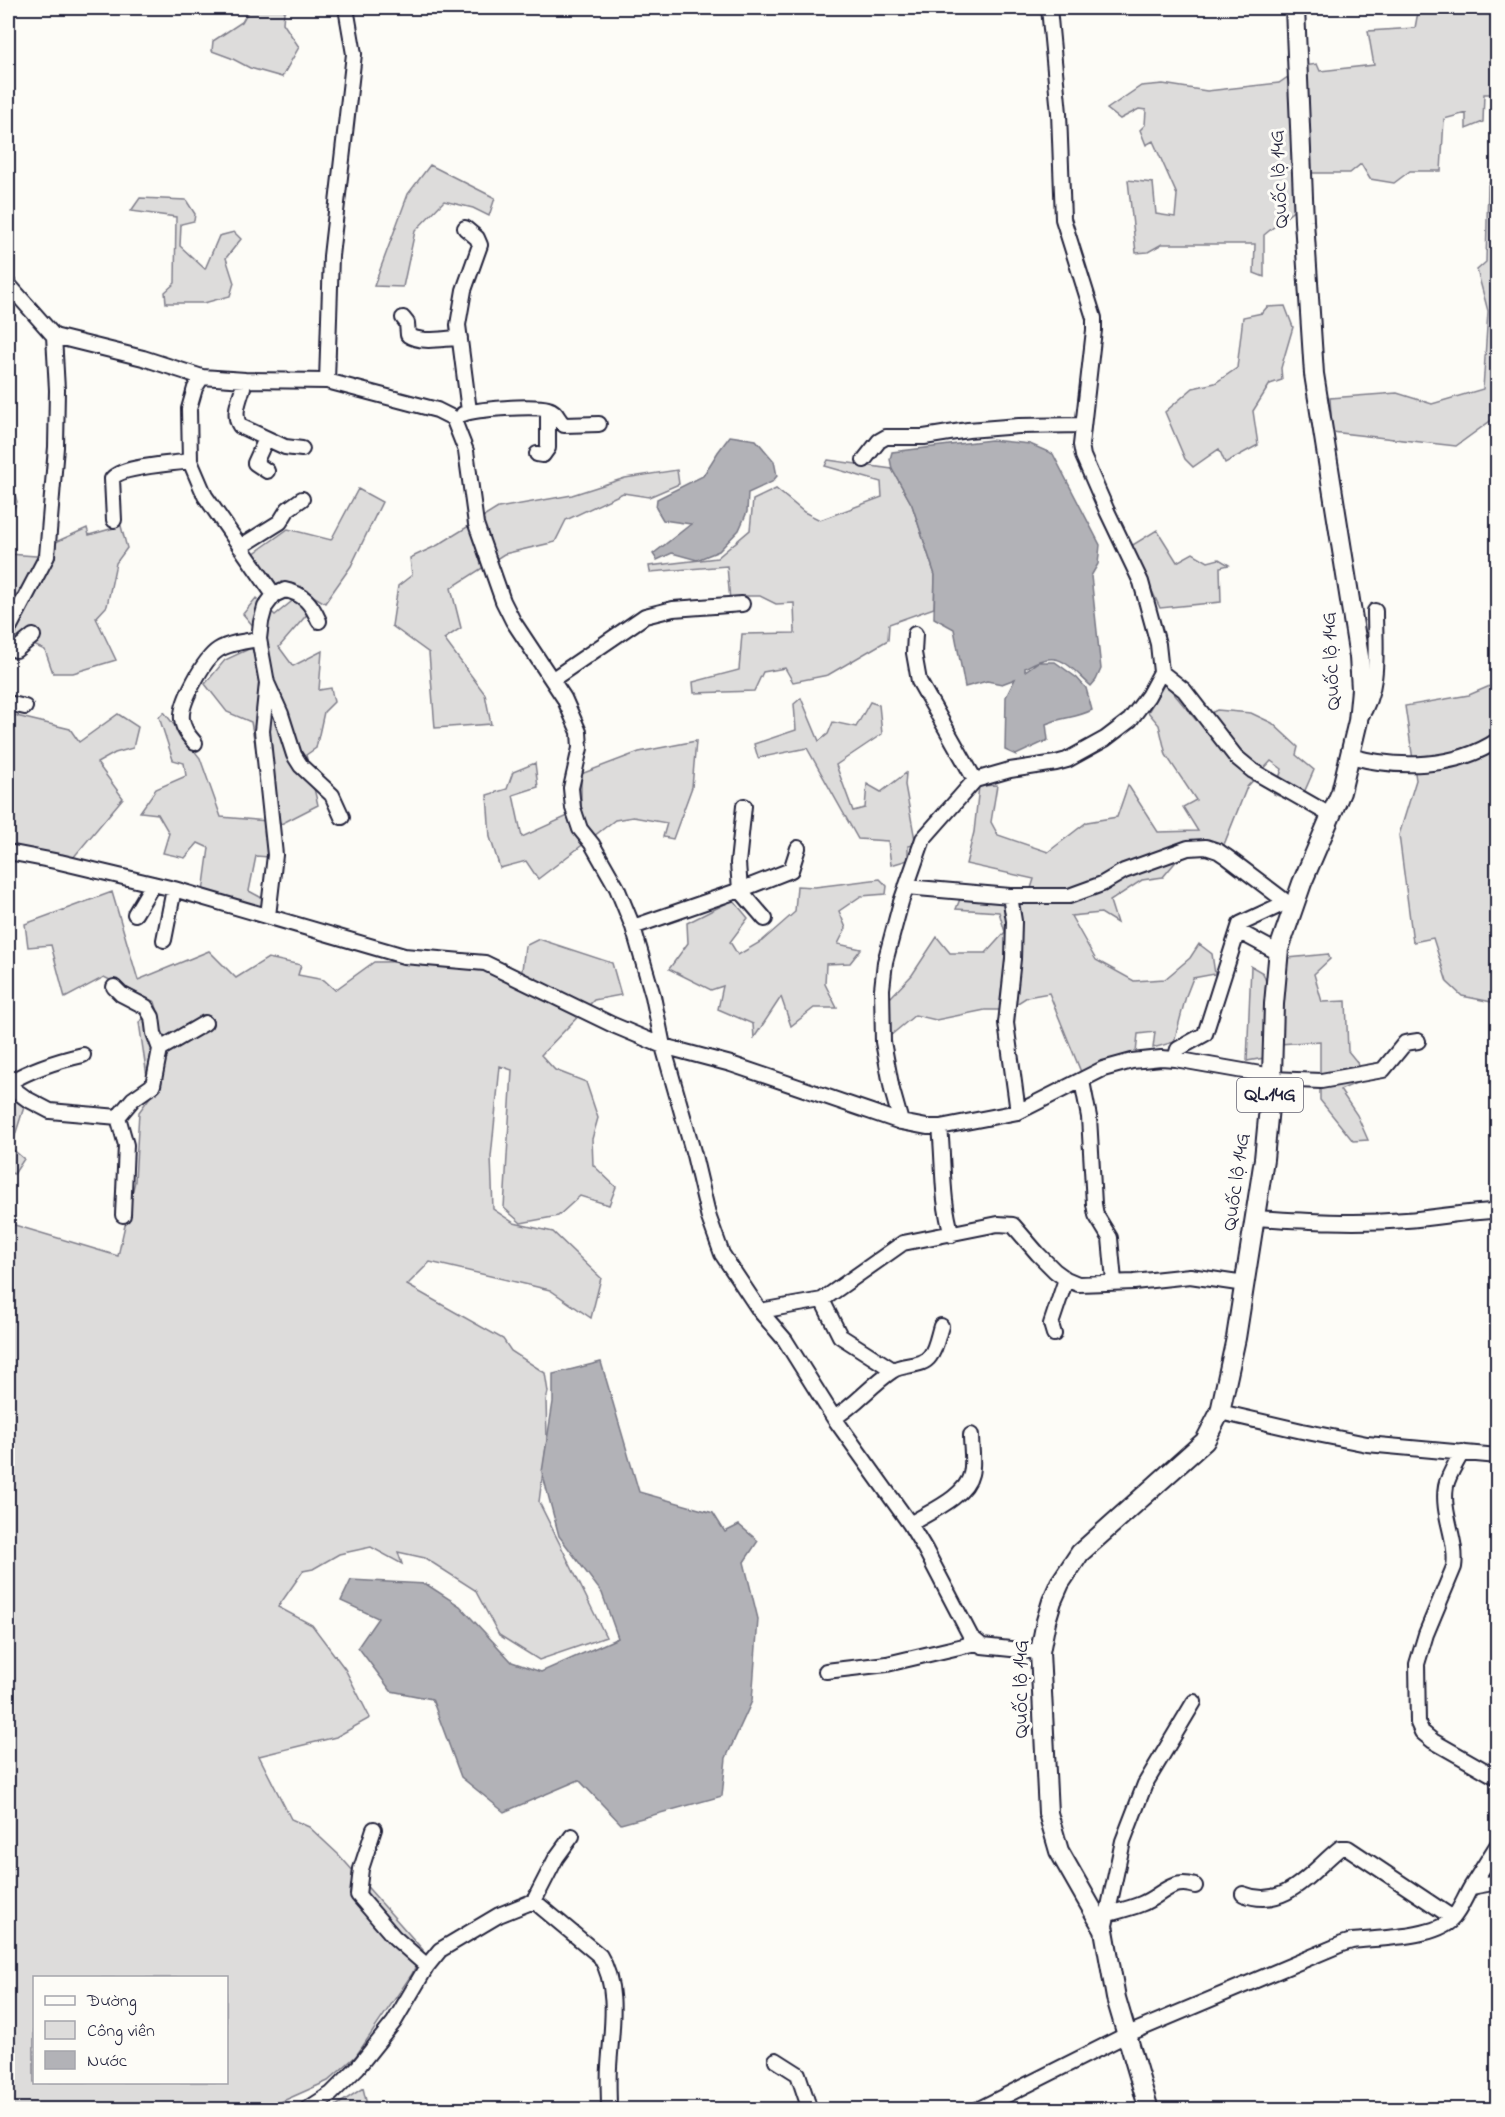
<svg xmlns="http://www.w3.org/2000/svg" width="1505" height="2117" font-family="'Indie Flower',sans-serif">
<style>
.green{fill:#dddcdb;stroke:#807f8b;stroke-width:1.5;fill-rule:evenodd}
.water{fill:#b2b2b7;stroke:#787885;stroke-width:1.5}
.lines{fill:none;stroke-linecap:round;stroke-linejoin:round}
.minor-casing{stroke:#22223b;stroke-width:18}
.major-casing{stroke:#22223b;stroke-width:22}
.minor{stroke:#fdfcf7;stroke-width:14}
.major{stroke:#fdfcf7;stroke-width:18}
.labels{text-anchor:middle;dominant-baseline:central;stroke-width:6;stroke-linejoin:round;paint-order:stroke}
.shield{fill:#fdfcf7;stroke:#646373;stroke-width:1.5}
.shield-label{font-size:20px;font-weight:bold;fill:#22223b}
.street-label{font-size:21px;fill:#22223b;stroke:#fdfcf7}
</style>
<rect width="100%" height="100%" fill="#fdfcf7"/>
<filter id="ink" filterUnits="userSpaceOnUse"><feTurbulence type="fractalNoise" baseFrequency=".0167" numOctaves="2"/><feDisplacementMap in="SourceGraphic" scale="12" xChannelSelector="R" yChannelSelector="G"/><feConvolveMatrix kernelMatrix="1 2 1 2 8 2 1 2 1" color-interpolation-filters="sRGB"/></filter>
<g filter="url(#ink)">
<path class="green" d="M 250,8 L 290,8 L 284,12 L 283,23 L 299,47 L 282,77 L 250,68 L 231,58 L 212,51 L 213,41 L 242,22 Z
M 1360,8 L 1497,8 L 1497,94 L 1484,94 L 1483,122 L 1466,129 L 1466,113 L 1444,119 L 1441,171 L 1410,171 L 1394,183 L 1370,179 L 1361,164 L 1350,173 L 1311,173 L 1297,208 L 1264,235 L 1264,277 L 1254,273 L 1255,244 L 1162,244 L 1148,252 L 1136,253 L 1128,180 L 1153,183 L 1156,214 L 1175,217 L 1177,195 L 1153,141 L 1146,145 L 1140,130 L 1145,125 L 1146,110 L 1139,109 L 1120,119 L 1107,109 L 1141,86 L 1163,84 L 1207,91 L 1279,83 L 1304,66 L 1317,64 L 1320,71 L 1374,65 L 1368,31 L 1415,28 L 1418,12 Z
M 430,165 L 495,198 L 489,216 L 473,208 L 444,201 L 415,231 L 403,287 L 374,286 L 408,194 Z
M 1497,170 L 1497,416 L 1456,446 L 1332,432 L 1330,398 L 1397,393 L 1432,404 L 1483,389 L 1488,311 L 1477,270 L 1486,262 L 1488,185 Z
M 140,198 L 186,200 L 195,214 L 194,221 L 181,224 L 180,246 L 205,269 L 219,236 L 234,232 L 241,239 L 226,258 L 234,283 L 230,296 L 204,303 L 166,303 L 165,292 L 175,283 L 176,217 L 131,211 Z
M 1285,306 L 1293,327 L 1281,368 L 1282,380 L 1270,384 L 1253,411 L 1258,445 L 1225,463 L 1219,449 L 1193,467 L 1185,459 L 1165,412 L 1193,388 L 1215,383 L 1237,368 L 1243,317 L 1262,313 L 1267,307 Z
M 828,460 L 892,469 L 912,505 L 935,575 L 934,608 L 889,624 L 888,640 L 828,675 L 793,682 L 785,668 L 763,672 L 754,691 L 694,693 L 693,682 L 739,670 L 742,634 L 795,633 L 794,603 L 776,604 L 760,596 L 745,596 L 731,613 L 727,566 L 650,572 L 649,566 L 717,558 L 750,530 L 753,500 L 776,489 L 804,512 L 820,520 L 882,497 L 881,482 L 825,466 Z
M 8,468 L 17,502 L 8,521 Z
M 677,470 L 679,484 L 649,497 L 623,493 L 566,520 L 555,542 L 504,554 L 451,588 L 461,628 L 444,639 L 485,694 L 491,724 L 435,728 L 429,653 L 392,626 L 398,586 L 412,575 L 410,558 L 438,545 L 498,508 L 572,495 L 625,478 Z
M 358,489 L 382,502 L 351,566 L 325,603 L 291,583 L 275,587 L 253,554 L 288,529 L 331,540 Z
M 121,526 L 127,548 L 116,563 L 107,606 L 96,618 L 116,660 L 73,673 L 53,673 L 45,650 L 15,637 L 8,644 L 8,549 L 9,554 L 36,556 L 58,541 L 87,528 L 89,535 Z
M 1157,530 L 1177,562 L 1193,553 L 1208,562 L 1219,559 L 1229,565 L 1220,567 L 1221,602 L 1160,608 L 1131,546 Z
M 256,598 L 275,615 L 296,598 L 310,611 L 279,647 L 293,666 L 322,651 L 319,690 L 331,688 L 334,702 L 324,712 L 316,748 L 306,755 L 318,805 L 281,824 L 264,793 L 251,722 L 227,712 L 205,684 L 225,660 L 266,641 L 243,614 Z
M 1165,683 L 1196,720 L 1217,710 L 1251,713 L 1272,723 L 1298,747 L 1296,755 L 1314,770 L 1299,804 L 1274,794 L 1282,769 L 1271,761 L 1247,787 L 1223,847 L 1194,840 L 1163,877 L 1142,880 L 1110,901 L 1117,923 L 1101,913 L 1071,916 L 1096,960 L 1134,981 L 1165,979 L 1190,958 L 1199,944 L 1212,954 L 1215,974 L 1193,978 L 1186,996 L 1174,1042 L 1153,1048 L 1155,1032 L 1138,1034 L 1136,1053 L 1081,1072 L 1049,993 L 1027,997 L 1007,1010 L 985,1010 L 936,1020 L 915,1015 L 890,1036 L 890,998 L 912,975 L 937,937 L 950,953 L 986,953 L 1005,932 L 999,912 L 956,909 L 962,894 L 1028,898 L 1034,879 L 966,864 L 974,832 L 979,786 L 997,785 L 991,822 L 998,835 L 1048,852 L 1087,822 L 1117,817 L 1128,785 L 1158,832 L 1198,831 L 1183,807 L 1196,800 L 1166,755 L 1159,725 L 1148,712 Z
M 1497,683 L 1497,1003 L 1462,996 L 1447,982 L 1433,938 L 1413,942 L 1399,835 L 1416,780 L 1405,706 L 1469,695 Z
M 801,698 L 819,741 L 828,734 L 833,722 L 856,727 L 870,702 L 879,705 L 882,734 L 836,765 L 853,811 L 865,808 L 867,784 L 881,792 L 906,773 L 905,785 L 916,845 L 908,846 L 908,860 L 891,865 L 888,841 L 858,839 L 807,748 L 758,758 L 754,744 L 796,730 L 794,704 Z
M 164,712 L 200,758 L 221,817 L 268,821 L 269,857 L 256,856 L 249,891 L 273,904 L 273,911 L 203,892 L 209,848 L 198,843 L 185,858 L 163,853 L 169,833 L 158,814 L 140,812 L 156,789 L 186,776 L 184,763 L 173,760 L 159,717 Z
M 8,714 L 70,729 L 79,742 L 118,714 L 138,727 L 133,748 L 115,753 L 97,763 L 123,798 L 73,858 L 8,846 Z
M 696,741 L 692,787 L 673,839 L 663,837 L 667,823 L 633,817 L 615,820 L 538,879 L 526,861 L 500,868 L 490,837 L 487,795 L 507,789 L 513,772 L 535,763 L 538,787 L 513,795 L 522,837 L 581,810 L 581,774 L 639,752 Z
M 880,879 L 887,886 L 886,894 L 861,896 L 839,911 L 846,928 L 838,944 L 861,949 L 850,963 L 826,964 L 825,984 L 837,1008 L 814,1008 L 791,1026 L 781,997 L 754,1038 L 753,1024 L 718,1009 L 723,986 L 711,990 L 669,969 L 688,943 L 687,923 L 733,900 L 748,918 L 730,942 L 738,955 L 762,941 L 795,912 L 797,886 L 815,887 Z
M 112,892 L 138,980 L 209,951 L 236,978 L 268,958 L 301,965 L 298,975 L 324,980 L 335,990 L 374,962 L 469,961 L 520,986 L 525,946 L 539,939 L 612,963 L 621,995 L 594,1000 L 541,1055 L 555,1070 L 586,1082 L 598,1118 L 592,1139 L 593,1165 L 616,1187 L 609,1205 L 580,1196 L 558,1216 L 521,1223 L 504,1208 L 512,1070 L 500,1066 L 491,1157 L 493,1209 L 514,1223 L 553,1232 L 601,1278 L 591,1318 L 550,1290 L 430,1262 L 407,1285 L 503,1339 L 511,1351 L 545,1373 L 548,1392 L 546,1400 L 547,1439 L 539,1502 L 606,1637 L 539,1660 L 499,1635 L 475,1590 L 425,1558 L 398,1552 L 402,1564 L 371,1547 L 339,1554 L 313,1569 L 303,1571 L 278,1607 L 312,1625 L 345,1669 L 370,1718 L 336,1737 L 259,1756 L 291,1819 L 309,1827 L 339,1855 L 423,1950 L 412,1974 L 356,2056 L 328,2081 L 265,2109 L 8,2109 L 8,1223 L 118,1256 L 135,1181 L 139,1112 L 150,1097 L 139,1022 L 157,1009 L 155,1002 L 104,977 L 65,998 L 51,945 L 28,947 L 25,924 ZM 34,1978 L 226,1978 L 226,2082 L 34,2082 Z
M 1328,954 L 1330,959 L 1314,974 L 1322,1002 L 1346,1001 L 1348,1051 L 1357,1062 L 1361,1081 L 1340,1090 L 1357,1115 L 1368,1140 L 1353,1141 L 1320,1100 L 1320,1041 L 1266,1045 L 1264,1058 L 1247,1061 L 1251,966 L 1263,973 L 1281,1023 L 1288,958 Z
M 8,1096 L 24,1107 L 11,1148 L 24,1159 L 14,1174 L 8,1172 Z
M 363,2088 L 368,2109 L 331,2109 Z"/>
<path class="water" d="M 730,436 L 756,440 L 774,461 L 777,476 L 772,482 L 748,493 L 747,512 L 739,530 L 719,551 L 697,560 L 672,553 L 657,560 L 653,554 L 691,524 L 663,520 L 656,508 L 657,499 L 703,476 L 718,452 Z
M 991,440 L 1030,444 L 1053,454 L 1100,545 L 1098,564 L 1091,576 L 1101,669 L 1096,680 L 1091,686 C 1066,663 1058,648 1025,668 L 1025,671 L 1038,662 L 1055,662 L 1077,678 L 1086,688 L 1092,710 C 1077,718 1062,717 1046,724 L 1048,740 L 1016,755 L 1005,750 L 1006,697 L 1015,679 L 1002,684 L 987,681 L 965,687 L 954,629 L 934,618 L 935,575 L 912,505 L 892,469 L 890,459 L 892,452 Z
M 601,1362 L 639,1492 L 713,1513 L 725,1532 L 739,1525 L 758,1541 L 744,1562 L 758,1619 L 752,1701 L 726,1758 L 722,1796 L 621,1824 L 579,1780 L 504,1812 L 461,1777 L 432,1699 L 391,1691 L 358,1647 L 378,1618 L 341,1601 L 351,1580 L 426,1584 L 460,1606 L 512,1662 L 541,1672 L 618,1638 L 602,1593 L 559,1536 L 542,1472 L 553,1402 L 553,1374 Z"/>
<g class="lines">
<defs>
<path id="minor" d="M 346,8 L 354,54 L 331,256 L 327,381 L 437,410 L 453,418 L 466,451 L 476,524 L 503,601 L 513,621 L 564,698 L 579,732 L 580,748 L 571,788 L 573,808 L 580,829 L 592,844 L 617,888 L 633,927 L 653,996 L 663,1046 L 694,1155 L 709,1218 L 722,1254 L 760,1311 L 785,1340 L 834,1418 L 910,1524 L 925,1549 L 971,1637 L 982,1646 L 1040,1652
M 465,228 L 477,238 L 480,245 L 464,290 L 458,325 L 469,411
M 8,284 L 54,336 L 57,390 L 56,447 L 47,556 L 8,630
M 403,318 L 407,323 L 408,335 C 421,344 445,338 460,338
M 54,336 L 143,358 L 202,377 L 245,380 L 327,381
M 202,377 L 195,388 L 189,409 L 190,461 L 205,496 L 274,595
M 245,380 C 242,395 231,413 240,426 L 285,447 L 302,449
M 463,414 C 476,409 534,405 548,409 C 557,411 557,419 564,425 L 599,424
M 266,439 L 255,463 L 267,471
M 537,454 L 543,455 L 548,448 L 548,409
M 864,460 L 879,441 L 886,437 L 924,437 L 968,430 L 1019,426 L 1083,425
M 114,520 L 112,479 C 120,466 173,464 190,461
M 240,547 L 280,522 L 288,509 L 302,499
M 915,634 L 914,653 L 919,681 L 975,780
M 8,648 L 16,650 L 33,636
M 1161,672 L 1184,690 L 1236,757 L 1253,771 L 1332,816
M 553,679 L 645,616 L 673,609 L 742,604
M 267,683 L 281,714 L 294,755 L 301,766 L 332,795 L 342,817
M 8,703 L 25,707
M 1359,719 C 1381,688 1375,648 1375,611
M 195,743 C 188,735 183,729 182,719 C 180,703 204,659 218,650 C 229,643 246,641 259,639
M 1350,756 C 1397,769 1455,769 1498,740
M 744,806 L 738,863 L 740,890 L 765,919
M 8,852 L 60,862 L 174,889 L 404,956 L 485,963 L 613,1025 L 663,1046 L 731,1064 L 901,1122 L 927,1127 L 940,1127 L 1018,1112 L 1103,1069 L 1132,1061 L 1161,1058 L 1175,1059 L 1272,1076
M 906,887 L 1010,896
M 135,914 L 153,884
M 268,916 L 275,855 L 262,731 L 267,683 L 259,639 L 261,622 L 265,607 L 274,595 L 285,590 C 304,594 311,603 319,621
M 633,927 L 740,890 L 791,870 L 798,848
M 1238,931 L 1279,953
M 164,940 L 174,889
M 114,987 L 121,994 L 146,1007 L 152,1017 L 154,1033 L 160,1049
M 1175,1059 L 1178,1049 L 1205,1034 L 1240,924 L 1287,902
M 1272,1079 L 1321,1081 L 1383,1070 L 1405,1043 L 1418,1041
M 1082,1081 L 1089,1117 L 1094,1204 L 1096,1215 L 1110,1238 L 1114,1281
M 8,1083 C 32,1069 56,1061 83,1055
M 8,1085 L 27,1099 L 50,1111 L 118,1117 L 126,1145 L 123,1215
M 1018,1112 L 1006,1023 L 1013,959 L 1014,921 L 1010,896 L 1069,896 L 1102,884 L 1124,871 L 1188,848 L 1206,847 L 1218,851 L 1227,857 L 1293,907
M 118,1117 L 133,1099 L 153,1085 L 160,1049 L 205,1023
M 901,1122 L 892,1090 L 883,1042 L 882,989 L 885,962 L 901,902 L 923,839 L 975,780 L 1010,770 L 1056,763 L 1067,760 L 1105,739 L 1130,720 L 1148,696 L 1161,672 L 1158,644 L 1141,582 L 1107,511 L 1083,456 L 1081,445 L 1094,330 L 1094,318 L 1063,219 L 1059,113 L 1049,8
M 940,1127 C 944,1165 941,1198 952,1235
M 1255,1218 C 1305,1221 1356,1224 1406,1220 C 1437,1218 1467,1211 1498,1211
M 822,1300 L 840,1336 L 893,1370
M 760,1311 L 822,1300 L 903,1243 L 998,1224 L 1013,1225 L 1038,1254 L 1055,1271 L 1066,1279 L 1078,1284 L 1134,1282 L 1190,1276 L 1245,1284
M 1054,1334 L 1051,1324 L 1066,1279
M 1220,1412 L 1302,1431 L 1367,1444 L 1498,1456
M 834,1418 C 856,1405 871,1385 892,1371 C 903,1363 922,1368 930,1356 C 936,1349 938,1335 941,1326
M 1462,1452 C 1457,1462 1448,1475 1446,1486 C 1441,1514 1458,1540 1454,1567 L 1426,1634 L 1417,1664 L 1418,1723 L 1422,1732 L 1433,1741 L 1498,1778
M 910,1524 C 929,1512 966,1497 971,1474 C 974,1462 971,1448 971,1435
M 826,1671 L 887,1664 L 976,1643
M 374,1829 L 361,1869 L 358,1895 L 394,1937 L 427,1966
M 1471,1887 L 1498,1844
M 1243,1894 C 1285,1911 1311,1871 1340,1848 L 1348,1848 L 1453,1918
M 534,1901 L 600,1956 C 620,1988 611,2031 609,2067 C 608,2081 609,2095 609,2110
M 1108,1914 C 1119,1911 1131,1908 1141,1904 C 1162,1896 1170,1878 1195,1886
M 1104,1930 L 1123,1841 L 1145,1784 L 1194,1702
M 776,2060 L 798,2074 L 810,2110
M 306,2110 L 331,2094 L 358,2067 L 394,2022 L 427,1966 L 440,1950 L 499,1915 L 534,1901 L 556,1858 L 572,1836
M 977,2110 L 1128,2034 L 1342,1944 L 1352,1941 C 1377,1938 1435,1938 1452,1919 C 1460,1911 1465,1897 1471,1887 L 1498,1882"/>
<path id="major" d="M 1149,2110 L 1116,1998 L 1104,1930 L 1059,1851 L 1048,1813 L 1040,1652 L 1046,1621 L 1052,1601 L 1060,1583 L 1080,1553 L 1205,1441 L 1220,1412 L 1236,1338 L 1264,1159 L 1272,1076 L 1274,1004 L 1279,949 L 1302,883 L 1341,792 L 1358,721 L 1361,689 L 1359,657 L 1314,374 L 1304,221 L 1295,8"/>
</defs>
<use href="#minor" class="minor-casing"/>
<use href="#major" class="major-casing"/>
<use href="#minor" class="minor"/>
<use href="#major" class="major"/>
</g>
</g>
<g class="labels">
<rect class="shield" x="1237" y="1078" width="66" height="34" rx="4.5"/>
<g class="shield-label">
<text x="1270" y="1095">QL.14G</text>
</g>
<g class="street-label">
<text transform="translate(1280 179) rotate(-93)">Quốc lộ 14G</text>
<text transform="translate(1332 661) rotate(-93)">Quốc lộ 14G</text>
<text transform="translate(1237 1182) rotate(-82)">Quốc lộ 14G</text>
<text transform="translate(1022 1689) rotate(-90)">Quốc lộ 14G</text>
</g>
</g>
<rect width="1505" height="2117" fill="none" stroke="#fdfcf7" stroke-width="30"/>
<rect x="15" y="15" width="1475" height="2087" fill="none" stroke="#22223b" stroke-width="2" filter="url(#ink)"/>
<rect x="33" y="1976" width="195" height="108" fill="#fdfcf7" stroke="#a5a5ac" stroke-width="1.5"/>
<rect x="45" y="1996" width="30" height="9" fill="#fdfcf7" stroke="#a5a5ac" stroke-width="1.5"/>
<text x="87" y="2006" font-size="18" fill="#22223b">Đường</text>
<rect x="45" y="2021" width="30" height="18" fill="#dddcdb" stroke="#a5a5ac" stroke-width="1.5"/>
<text x="87" y="2036" font-size="18" fill="#22223b">Công viên</text>
<rect x="45" y="2051" width="30" height="18" fill="#b2b2b7" stroke="#a5a5ac" stroke-width="1.5"/>
<text x="87" y="2066" font-size="18" fill="#22223b">Nước</text>
</svg>
